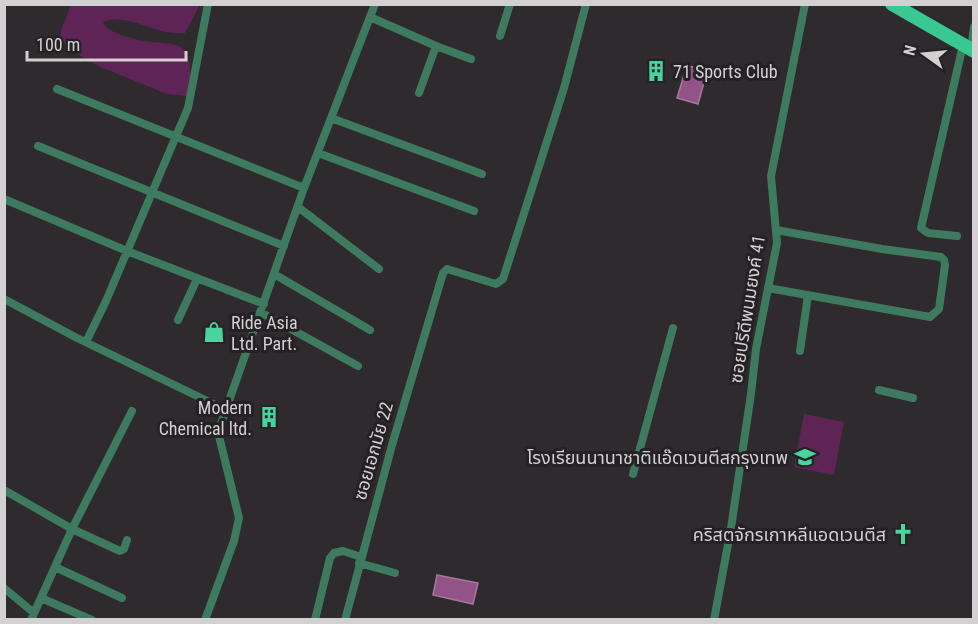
<svg xmlns="http://www.w3.org/2000/svg" width="978" height="624" font-family="'Roboto Condensed','Noto Sans Thai',sans-serif">
<style>
.green{fill:#5e2455}
.water{fill:#925387;stroke:#a6789e;stroke-width:1.5}
.lines{fill:none;stroke-linecap:round;stroke-linejoin:round}
.street{stroke:#3e7a60;stroke-width:8}
.primary{stroke:#39c892;stroke-width:14}
.labels{text-anchor:middle;dominant-baseline:central;stroke-width:6;stroke-linejoin:round;paint-order:stroke}
.poi-label{font-size:18px;fill:#d3d0d2;stroke:#252124;text-anchor:end}
.street-label{font-size:18px;fill:#d3d0d2;stroke:#252124}
</style>
<rect width="100%" height="100%" fill="#2e2a2d"/>
<path class="green" d="M 71,5 L 200,5 L 185,33 C 178,33 172,33 165,32 C 147,28 122,14 103,22 C 107,30 114,32 122,35 C 172,54 196,23 189,96 L 167,94 L 98,66 L 69,49 L 61,38 L 61,30 Z
M 804,414 L 844,422 L 834,475 L 794,467 Z"/>
<path class="water" d="M 687,65 L 707,72 L 698,104 L 677,98 Z
M 437,575 L 478,583 L 473,604 L 433,595 Z"/>
<g class="lines">
<path class="street" d="M 370,17 L 436,46 L 419,93
M 500,36 L 510,4
M 436,46 L 471,59
M 971,49 L 974,27
M 57,89 L 304,188
M 331,118 L 482,174
M 38,146 L 284,246
M 318,153 L 474,211
M 4,199 L 127,251 L 264,304
M 298,207 L 379,269
M 957,236 L 928,233 L 921,228 L 963,45
M 274,274 L 370,330
M 768,288 L 930,317 L 939,309 L 945,265 L 944,260 L 941,257 L 882,249 L 776,230
M 4,299 L 77,338 L 226,410
M 260,312 L 358,366
M 178,320 L 197,279
M 86,342 L 106,301 L 188,108 L 208,4
M 800,351 L 808,295
M 879,390 L 913,398
M 633,474 L 673,328
M 4,490 L 72,529 L 120,551 L 124,549 L 127,540
M 359,563 L 395,573
M 55,567 L 122,598
M 4,588 L 34,613
M 41,598 L 92,620
M 31,620 L 72,529 L 132,411
M 205,620 L 234,541 L 239,518 L 218,432 L 304,188 L 375,4
M 315,620 L 330,558 L 334,553 L 343,551 L 361,557
M 345,620 L 392,445 L 443,273 L 447,269 L 496,284 L 503,279 L 564,88 L 586,4
M 714,620 L 731,528 L 751,394 L 756,349 L 777,243 L 771,176 L 805,4"/>
<path class="primary" d="M 892,4 L 974,51"/>
</g>
<defs>
<symbol id="building-bare" viewBox="-9 -9 18 18"><path d="M-4-6H4V6H1V3H-1V6H-4ZM-2.5-4.3h1.7v1.8h-1.7ZM.8-4.3h1.7v1.8H.8ZM-2.5-1h1.7V.8h-1.7ZM.8-1h1.7V.8H.8Z" fill="#47d49d" stroke="#252124" stroke-width="2.5" paint-order="stroke"/></symbol>
<symbol id="shop-bare" viewBox="-9 -9 18 18"><path d="M-5-2.5h2.3a2.7 3.5 0 0 1 5.4 0H5L5.5 6h-11ZM-1.5-2.5h3a1.5 2.3 0 0 0-3 0Z" fill="#47d49d" stroke="#252124" stroke-width="2.5" paint-order="stroke"/></symbol>
<symbol id="school-bare" viewBox="-9 -9 18 18"><path d="M0-5L7-2L0 1L-7-2ZM-4 1L0 2.5L4 1V4Q0 6-4 4Z" fill="#47d49d" stroke="#252124" stroke-width="2.5" paint-order="stroke"/></symbol>
<symbol id="church-bare" viewBox="-9 -9 18 18"><path d="M-1.2-6h2.4v3.5h3.3v2.4h-3.3V6h-2.4V-.1h-3.3v-2.4h3.3Z" fill="#47d49d" stroke="#252124" stroke-width="2.5" paint-order="stroke"/></symbol>
</defs>
<g fill-rule="evenodd">
<use href="#building-bare" x="641" y="56" width="30" height="30"/>
<use href="#shop-bare" x="199" y="317" width="30" height="30"/>
<use href="#building-bare" x="254" y="402" width="30" height="30"/>
<use href="#school-bare" x="790" y="442" width="30" height="30"/>
<use href="#church-bare" x="888" y="519" width="30" height="30"/>
</g>
<g class="labels">
<g class="poi-label">
<text x="673" y="71" text-anchor="start">71 Sports Club</text>
<text x="231" y="322" text-anchor="start">Ride Asia<tspan x="231" dy="21">Ltd. Part.</tspan></text>
<text x="252" y="407">Modern<tspan x="252" dy="21">Chemical ltd.</tspan></text>
<text x="788" y="457">โรงเรียนนานาชาติแอ๊ดเวนตีสกรุงเทพ</text>
<text x="886" y="534">คริสตจักรเกาหลีแอดเวนตีส</text>
</g>
<g class="street-label">
<text transform="translate(747 309) rotate(-81)">ซอยปรีดีพนมยงค์ 41</text>
<text transform="translate(373 451) rotate(-74)">ซอยเอกมัย 22</text>
</g>
</g>
<rect width="978" height="624" fill="none" stroke="#d3d0d2" stroke-width="12"/>
<g transform="translate(924 54) rotate(285)" stroke="#252124" stroke-width="4.5" paint-order="stroke">
<path d="M0-4.5L10 22L0 15L-10 22Z" fill="#d3d0d2"/>
<text y="-9" font-size="16" font-weight="bold" text-anchor="middle" fill="#d3d0d2">N</text>
</g>
<path d="M27 51v9h159v-9" fill="none" stroke="#d3d0d2" stroke-width="3"/>
<text x="36" y="51" font-size="18" fill="#d3d0d2" stroke="#252124" stroke-width="4.5" paint-order="stroke">100 m</text>
</svg>
